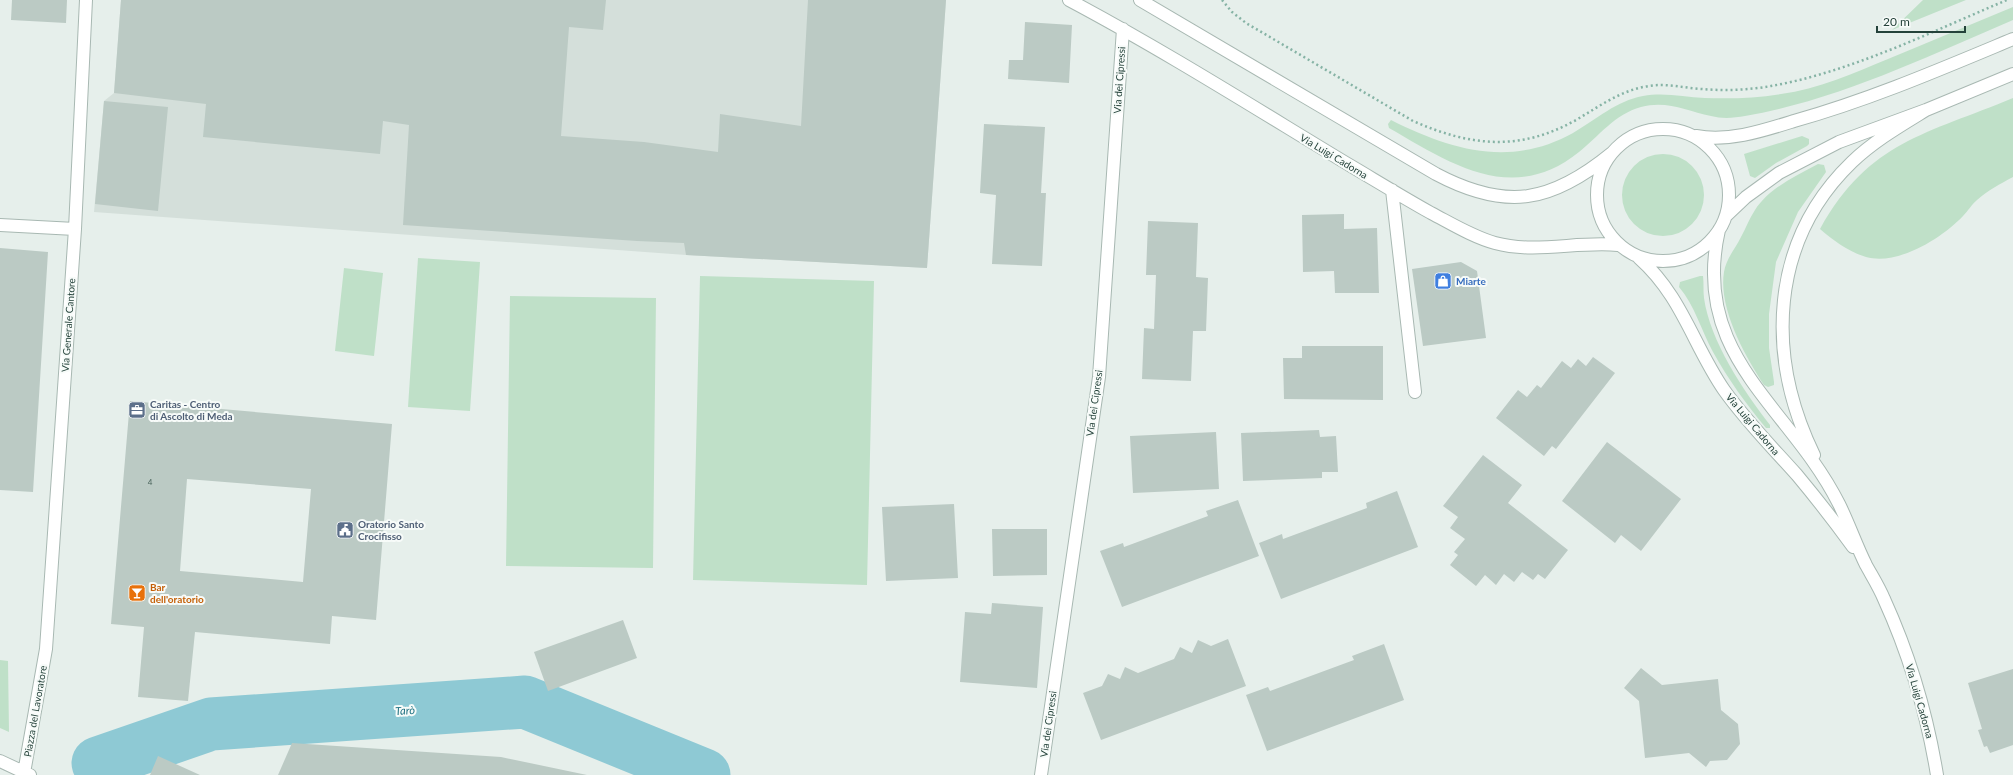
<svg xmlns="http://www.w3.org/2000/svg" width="2013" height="775" font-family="Lato,sans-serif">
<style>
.built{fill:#d4dfda}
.green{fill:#bfe0c8}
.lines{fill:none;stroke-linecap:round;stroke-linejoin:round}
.river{stroke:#8ec9d4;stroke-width:53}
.building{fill:#bbcac4;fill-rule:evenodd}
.minor-casing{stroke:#a8b8b2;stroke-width:14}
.path{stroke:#86b3a5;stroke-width:2.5;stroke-dasharray:2 3;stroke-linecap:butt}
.minor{stroke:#fff;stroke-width:12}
.labels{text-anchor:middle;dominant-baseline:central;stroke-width:4;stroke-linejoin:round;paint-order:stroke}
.number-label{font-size:8px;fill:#4a645c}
.street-label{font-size:10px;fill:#24423a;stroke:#f7fbf9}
.shop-label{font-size:10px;font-weight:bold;fill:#366cbe;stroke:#f7fbf9;text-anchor:start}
.service-label{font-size:10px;font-weight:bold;fill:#4e5e75;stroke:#f7fbf9;text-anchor:start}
.food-label{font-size:10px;font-weight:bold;fill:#c56008;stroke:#f7fbf9;text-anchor:start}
.water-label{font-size:11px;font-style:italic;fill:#1c6f80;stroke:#f7fbf9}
</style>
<rect width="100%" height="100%" fill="#e6efeb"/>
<path class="built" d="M 121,0 L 946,0 L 927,268 L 686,255 L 94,212 L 104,101 L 114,93 Z"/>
<path class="green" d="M 1923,0 L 1966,0 L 1892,30 Z
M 2013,7 L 2013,20 C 1926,57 1838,100 1745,116 C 1734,118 1722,119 1711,116 C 1687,111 1667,100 1641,107 C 1615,114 1599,136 1579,152 C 1512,206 1450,163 1389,128 L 1388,124 L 1391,120 C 1451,150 1510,168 1573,133 C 1597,119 1616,101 1643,96 C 1664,92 1684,97 1705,98 C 1731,99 1756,98 1781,94 C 1818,89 1854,73 1888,59 C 1930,42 1971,24 2013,7 Z
M 2013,98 L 2013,177 C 2000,184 1988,190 1977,200 C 1972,204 1968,211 1963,216 C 1942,238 1898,266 1866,257 C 1849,252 1834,241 1820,229 C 1869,141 1927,134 2013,98 Z
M 1802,136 L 1809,139 L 1809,144 L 1807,146 L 1776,163 L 1755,178 L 1750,176 L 1744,154 Z
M1622 195a41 41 0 1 1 82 0a41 41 0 1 1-82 0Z
M 1818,164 L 1824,165 L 1826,172 L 1798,212 L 1776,262 L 1769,314 L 1769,348 L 1774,382 L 1774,385 L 1768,387 L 1764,385 C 1745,356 1718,308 1724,272 C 1726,259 1735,249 1741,237 C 1746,228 1749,219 1755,210 C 1769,188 1796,176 1818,164 Z
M 418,258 L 480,262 L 470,411 L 408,407 Z
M 344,268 L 383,273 L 374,356 L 335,351 Z
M 700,276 L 874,281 L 867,585 L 693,580 Z
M 1700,276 L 1703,276 C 1704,283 1703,291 1704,298 C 1710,341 1743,390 1770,425 L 1770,428 L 1766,428 C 1746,404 1728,379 1713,352 C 1701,330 1695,306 1679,287 L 1680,282 Z
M 510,296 L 656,298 L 653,568 L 506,566 Z
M 0,660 L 8,661 L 9,732 L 0,728 Z"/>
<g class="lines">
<path class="river" d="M 98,763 L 211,724 L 525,702 L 704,775"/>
</g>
<path class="building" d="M 12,0 L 67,0 L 66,23 L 11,20 Z
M 121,0 L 606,0 L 603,30 L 569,27 L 561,136 L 644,142 L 718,152 L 720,114 L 801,126 L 808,0 L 946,0 L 927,268 L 686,255 L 684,243 L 637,241 L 403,225 L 409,125 L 383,121 L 380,154 L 203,137 L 206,104 L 114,93 Z
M 1025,22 L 1072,25 L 1069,83 L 1008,79 L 1009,60 L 1023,60 Z
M 104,101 L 168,107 L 158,211 L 95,204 Z
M 984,124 L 1045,127 L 1041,193 L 1046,193 L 1042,266 L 992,264 L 996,195 L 980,193 Z
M 1344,214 L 1344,229 L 1377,228 L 1379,293 L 1335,293 L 1334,271 L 1303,272 L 1302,215 Z
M 1148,221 L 1198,223 L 1196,277 L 1208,278 L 1206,331 L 1193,331 L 1191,381 L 1142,379 L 1144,328 L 1154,329 L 1156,275 L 1146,275 Z
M 0,248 L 48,252 L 33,492 L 0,490 Z
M 1461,262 L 1477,271 L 1486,338 L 1423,346 L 1412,269 Z
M 1302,346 L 1383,346 L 1383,400 L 1284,399 L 1283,358 L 1302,358 Z
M 1593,357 L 1615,373 L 1556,449 L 1552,446 L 1544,456 L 1496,418 L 1518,390 L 1527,397 L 1537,385 L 1541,388 L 1562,361 L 1571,368 L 1578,359 L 1586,366 Z
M 130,401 L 392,424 L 376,620 L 332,616 L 330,644 L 195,632 L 188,701 L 138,697 L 144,627 L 111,624 ZM 187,479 L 311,489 L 303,582 L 180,571 Z
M 1319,430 L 1320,437 L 1336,436 L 1338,472 L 1322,472 L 1322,478 L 1243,481 L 1241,433 Z
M 1216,432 L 1219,489 L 1133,493 L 1130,436 Z
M 1607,442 L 1681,499 L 1641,551 L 1621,535 L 1615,543 L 1562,501 Z
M 1483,455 L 1522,485 L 1508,503 L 1568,550 L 1545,579 L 1538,574 L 1533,580 L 1522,572 L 1514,582 L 1504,574 L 1496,585 L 1485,575 L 1476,586 L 1450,565 L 1458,555 L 1454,552 L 1465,539 L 1450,528 L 1458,517 L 1443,506 Z
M 1397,491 L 1418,547 L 1281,599 L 1259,543 L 1282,534 L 1283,539 L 1367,508 L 1366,503 Z
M 1238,500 L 1259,556 L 1122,607 L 1100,551 L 1123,543 L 1124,547 L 1208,516 L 1206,511 Z
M 954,504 L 958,578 L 886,581 L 882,507 Z
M 992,529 L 1047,529 L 1047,575 L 993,576 Z
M 992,603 L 1043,607 L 1037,688 L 960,682 L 965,612 L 991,614 Z
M 623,620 L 637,658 L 548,691 L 534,652 Z
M 1228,639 L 1246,686 L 1101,740 L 1083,693 L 1102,686 L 1108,674 L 1120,679 L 1125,667 L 1138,673 L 1174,659 L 1180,647 L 1192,653 L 1198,640 L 1211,646 Z
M 1384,644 L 1404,700 L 1267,751 L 1246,695 L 1268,687 L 1270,691 L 1354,660 L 1352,656 Z
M 1641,668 L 1662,685 L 1718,679 L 1721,710 L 1738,724 L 1740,744 L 1727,760 L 1710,761 L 1706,767 L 1689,753 L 1645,758 L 1639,701 L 1624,688 Z
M 2013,669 L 2013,745 L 1990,753 L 1987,746 L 1984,747 L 1978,730 L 1982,729 L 1968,683 Z
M 292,743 L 501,757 L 587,775 L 278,775 Z
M 158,756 L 200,775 L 150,775 Z"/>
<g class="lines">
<defs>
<path id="minor" d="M 1069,0 C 1165,51 1258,110 1351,166 C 1378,182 1404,198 1431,213 C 1452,224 1473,237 1495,243 C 1536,254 1577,241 1618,245
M 1140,0 L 1436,174 C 1506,211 1551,203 1612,153
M1597 195a66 66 0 1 1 132 0a66 66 0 1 1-132 0Z
M 1696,136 C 1729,142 1762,131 1794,121 C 1869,100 1941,69 2013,39
M 1392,190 L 1415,392
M 1727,215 L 1746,197 L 1779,173 L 1839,142 L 1926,110 L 2013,74
M 0,225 L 75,229
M 1719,230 C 1690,357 1790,406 1839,504 C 1849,524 1856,545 1866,565 C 1872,576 1879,587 1884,599 C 1910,656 1927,714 1937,775
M 1639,258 C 1682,296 1693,345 1724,390 C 1746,421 1772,447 1797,475 C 1817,499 1835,522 1853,547
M 1814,455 C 1766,356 1769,242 1852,162 C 1874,141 1900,126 1926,110
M 0,761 L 30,775
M 24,773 L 46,649 L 75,229 L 86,0
M 1041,775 L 1099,377 L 1123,29"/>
</defs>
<use href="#minor" class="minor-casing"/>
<path class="path" d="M 1222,0 L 1232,12 L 1246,23 L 1413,121 C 1470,146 1519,152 1576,120 C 1600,106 1621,90 1649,86 C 1667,83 1684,88 1702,89 C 1725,91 1749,90 1771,86 C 1851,72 1933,31 2007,0"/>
<use href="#minor" class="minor"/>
</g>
<defs>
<symbol id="shop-square" viewBox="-11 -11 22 22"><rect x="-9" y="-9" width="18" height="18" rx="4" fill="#3f7fe0" stroke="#f7fbf9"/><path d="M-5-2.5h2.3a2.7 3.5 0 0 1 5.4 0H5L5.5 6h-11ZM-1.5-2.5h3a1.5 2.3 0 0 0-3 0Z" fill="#fff"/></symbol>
<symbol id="office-square" viewBox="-11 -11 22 22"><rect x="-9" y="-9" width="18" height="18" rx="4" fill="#5c6f8a" stroke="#f7fbf9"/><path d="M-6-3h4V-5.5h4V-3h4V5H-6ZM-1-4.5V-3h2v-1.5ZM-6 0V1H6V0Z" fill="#fff"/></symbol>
<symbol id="civic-square" viewBox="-11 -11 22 22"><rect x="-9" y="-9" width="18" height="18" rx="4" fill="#5c6f8a" stroke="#f7fbf9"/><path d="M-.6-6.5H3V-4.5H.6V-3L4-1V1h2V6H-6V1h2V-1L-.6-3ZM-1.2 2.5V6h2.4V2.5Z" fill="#fff"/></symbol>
<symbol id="bar-square" viewBox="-11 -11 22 22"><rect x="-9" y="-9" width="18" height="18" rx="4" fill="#e8710a" stroke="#f7fbf9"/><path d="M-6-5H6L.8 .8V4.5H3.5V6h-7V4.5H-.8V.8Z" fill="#fff"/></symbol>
</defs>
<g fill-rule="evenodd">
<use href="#shop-square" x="1433" y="271" width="20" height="20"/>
<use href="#office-square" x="127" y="400" width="20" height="20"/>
<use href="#civic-square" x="335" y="520" width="20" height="20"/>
<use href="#bar-square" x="127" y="583" width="20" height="20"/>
</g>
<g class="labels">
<g class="number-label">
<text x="150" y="482">4</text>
</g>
<g class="street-label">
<text transform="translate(1119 80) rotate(-86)">Via dei Cipressi</text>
<text transform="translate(1334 156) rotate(31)">Via Luigi Cadorna</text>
<text transform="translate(68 325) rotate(-86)">Via Generale Cantore</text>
<text transform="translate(1094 403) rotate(-82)">Via dei Cipressi</text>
<text transform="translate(1753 424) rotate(50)">Via Luigi Cadorna</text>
<text transform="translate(1920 701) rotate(74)">Via Luigi Cadorna</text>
<text transform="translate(35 711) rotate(-80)">Piazza del Lavoratore</text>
<text transform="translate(1048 724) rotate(-82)">Via dei Cipressi</text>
</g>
<g class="shop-label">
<text x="1456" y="281">Miarte</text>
</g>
<g class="service-label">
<text x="150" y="404">Caritas - Centro<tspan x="150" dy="12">di Ascolto di Meda</tspan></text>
<text x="358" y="524">Oratorio Santo<tspan x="358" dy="12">Crocifisso</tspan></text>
</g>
<g class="food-label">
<text x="150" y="587">Bar<tspan x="150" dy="12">dell'oratorio</tspan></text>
</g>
<g class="water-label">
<text transform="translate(405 710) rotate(-4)">Tarò</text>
</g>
</g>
<path d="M1877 26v6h88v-6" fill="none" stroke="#24423a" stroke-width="2"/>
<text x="1883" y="26" font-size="12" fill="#24423a" stroke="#f7fbf9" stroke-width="3" paint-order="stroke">20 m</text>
</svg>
